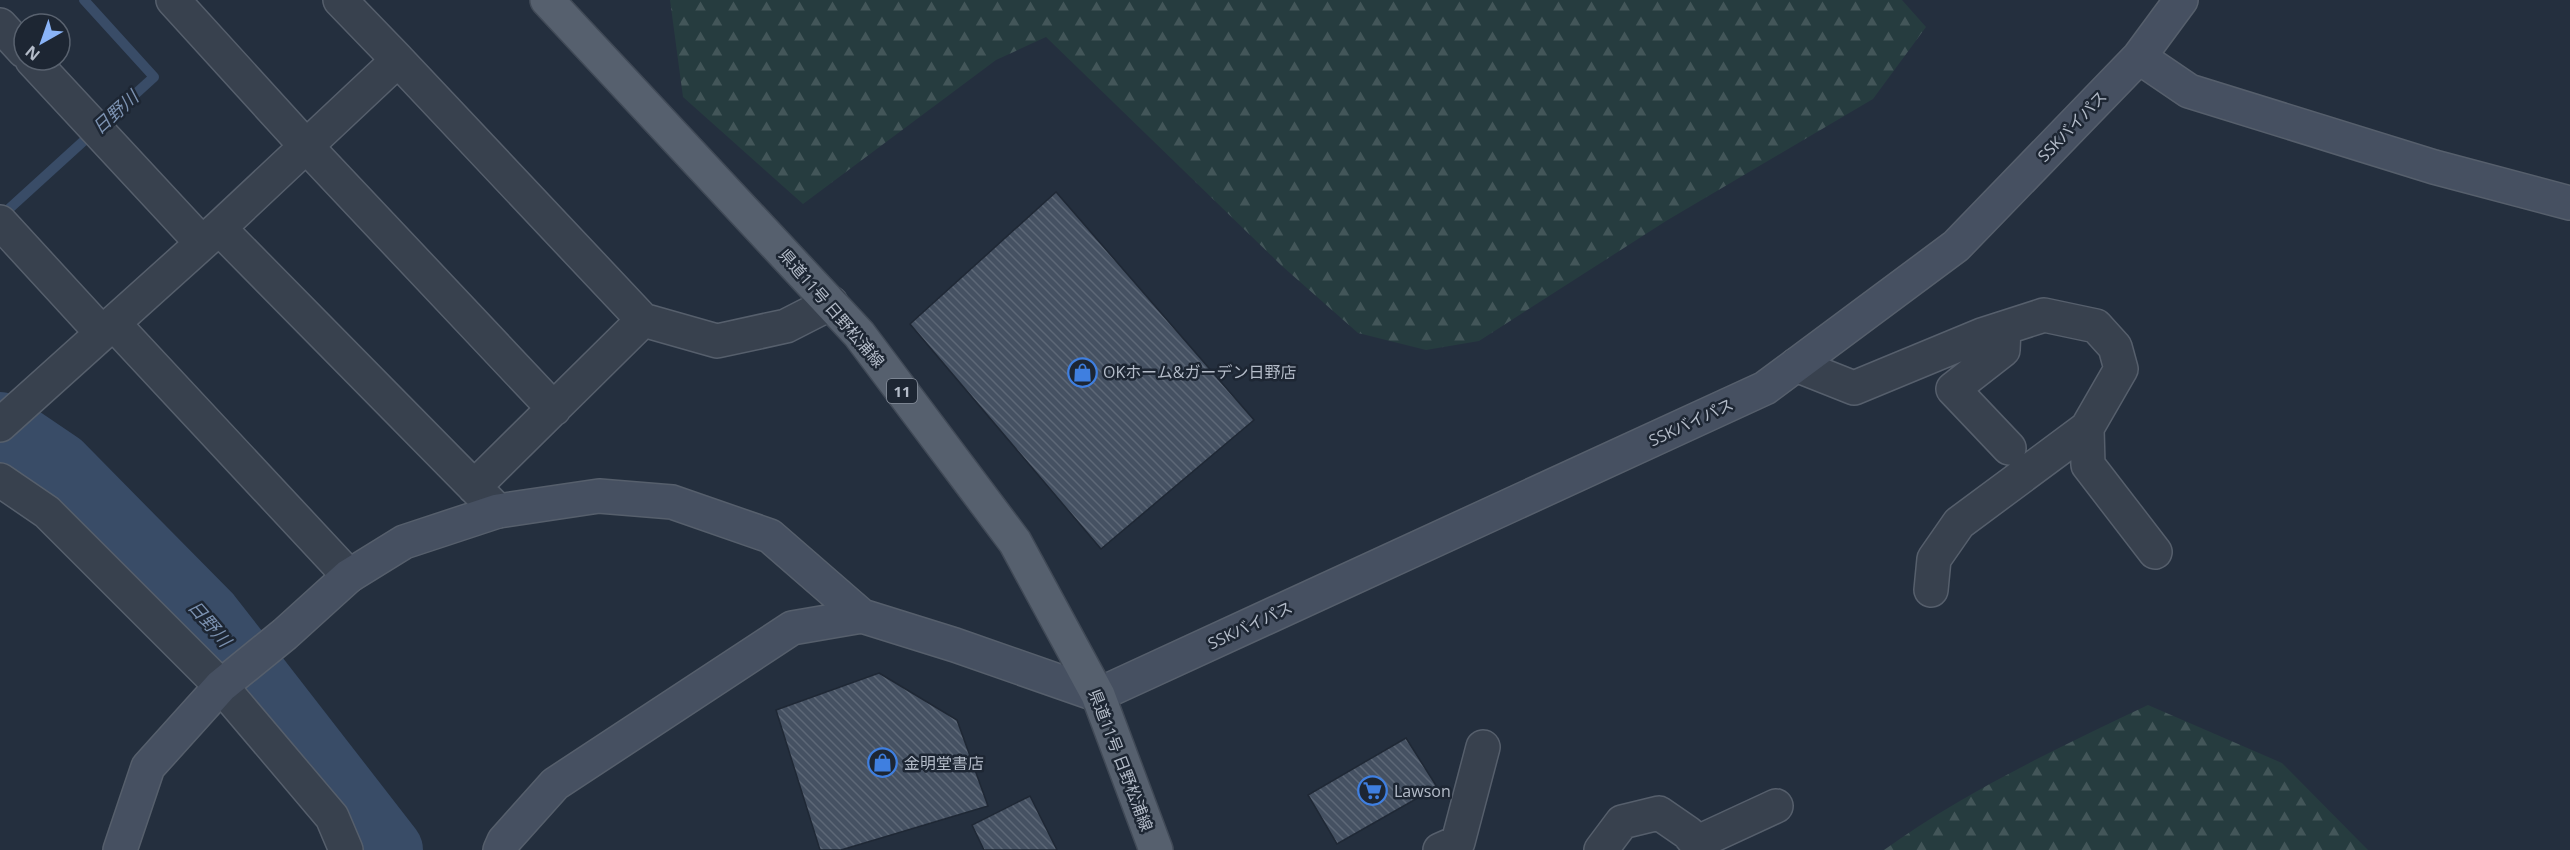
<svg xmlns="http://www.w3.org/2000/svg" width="2570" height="850" font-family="'Open Sans','Noto Sans JP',sans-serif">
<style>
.forest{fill:url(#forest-firs)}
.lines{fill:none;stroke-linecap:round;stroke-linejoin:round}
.stream{stroke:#394c67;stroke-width:10}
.river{stroke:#394c67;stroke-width:68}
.building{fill:url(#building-back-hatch);stroke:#1f2835;stroke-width:1.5}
.street-casing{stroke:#565f6c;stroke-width:36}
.secondary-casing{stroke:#565f6c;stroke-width:36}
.primary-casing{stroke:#414a57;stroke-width:36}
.street{stroke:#38414e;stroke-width:33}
.secondary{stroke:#465061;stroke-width:33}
.primary{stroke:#56606e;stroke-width:33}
.labels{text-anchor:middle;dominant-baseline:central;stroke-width:5;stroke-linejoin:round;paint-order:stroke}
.shield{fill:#1d2633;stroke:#878f9c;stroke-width:1.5}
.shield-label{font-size:15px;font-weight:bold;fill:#b4bcc9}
.street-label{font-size:16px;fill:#b4bcc9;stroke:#1d2633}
.poi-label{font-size:16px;fill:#b4bcc9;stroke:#1d2633;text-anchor:start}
.water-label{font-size:18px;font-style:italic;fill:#7c92b1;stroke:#1d2633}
</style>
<defs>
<pattern id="forest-firs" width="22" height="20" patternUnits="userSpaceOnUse" patternTransform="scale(1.5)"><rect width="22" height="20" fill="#263c3f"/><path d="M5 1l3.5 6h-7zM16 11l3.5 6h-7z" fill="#435659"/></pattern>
<pattern id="building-back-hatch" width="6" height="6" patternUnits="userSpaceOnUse" patternTransform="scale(1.5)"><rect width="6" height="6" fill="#455162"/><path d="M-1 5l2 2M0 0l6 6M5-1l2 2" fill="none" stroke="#5d6877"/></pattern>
</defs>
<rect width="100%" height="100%" fill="#242f3e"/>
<path class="forest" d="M 670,0 L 1902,0 L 1926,27 L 1873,99 L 1666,221 L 1479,341 L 1426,350 L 1358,333 L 1282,266 L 1046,37 L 996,60 L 803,204 L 683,97 Z
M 2148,705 L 2282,763 L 2368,850 L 1884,850 C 1966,791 2058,748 2148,705 Z"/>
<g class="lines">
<path class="stream" d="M 0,217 L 154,77 L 84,0"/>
<path class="river" d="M 0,426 L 59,466 L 208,617 L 389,850"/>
</g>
<path class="building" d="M 1056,192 L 1254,420 L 1101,549 L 910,324 Z
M 879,673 L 957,720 L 988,806 L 841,850 L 820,850 L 776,710 Z
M 1406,738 L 1437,787 L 1337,844 L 1308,795 Z
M 1030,796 L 1057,850 L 984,850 L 972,825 Z"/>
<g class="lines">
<defs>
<path id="street" d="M 173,0 L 306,146 L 554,409
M 0,25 L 24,51
M 32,60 L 202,243
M 398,60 L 643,320 L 717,341 L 786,326 L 831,303
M 0,222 L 102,333
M 219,228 L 498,511
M 114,324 L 349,576
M 2004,328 L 2003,350 L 1953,389 L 2009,448
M 1796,365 L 1854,388 L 1982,335 L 2044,315 L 2096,326 L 2115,347 L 2121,369 L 2087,428 L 1959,523 L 1934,559 L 1931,590
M 0,425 L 219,228 L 398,60 L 340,0
M 2087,428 L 2088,465 L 2155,552
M 0,480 L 47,512 L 221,686 L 332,817 L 346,850
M 474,487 L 643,320
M 1696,843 L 1776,806
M 1440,850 L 1458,842 L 1483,747
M 1601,850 L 1622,822 L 1659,813 L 1688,833 L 1702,850"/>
<path id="secondary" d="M 2139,57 L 2189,91 L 2434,167 L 2570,203
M 120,850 L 148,767 L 221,686 L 285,634 L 349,576 L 404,542 L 498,511 L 599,496 L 672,502 L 770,536 L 862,616 L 955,645 L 1098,695 L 1765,388 L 1956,246 L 2139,57 L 2181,0
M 500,850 L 504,841 L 555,784 L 792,628 L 862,616"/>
<path id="primary" d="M 547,0 L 859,334 L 1015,542 L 1098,695 L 1156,850"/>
</defs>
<use href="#street" class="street-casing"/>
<use href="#secondary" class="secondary-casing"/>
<use href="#primary" class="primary-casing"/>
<use href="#street" class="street"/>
<use href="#secondary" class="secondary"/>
<use href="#primary" class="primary"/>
</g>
<defs>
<symbol id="shop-ring" viewBox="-11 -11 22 22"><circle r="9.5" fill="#1d2633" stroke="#3f7fe0" stroke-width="1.5"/><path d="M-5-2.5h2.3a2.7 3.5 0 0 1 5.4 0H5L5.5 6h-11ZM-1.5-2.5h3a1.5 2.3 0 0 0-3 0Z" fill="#3f7fe0"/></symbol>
<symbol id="supermarket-ring" viewBox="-11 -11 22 22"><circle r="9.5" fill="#1d2633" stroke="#3f7fe0" stroke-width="1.5"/><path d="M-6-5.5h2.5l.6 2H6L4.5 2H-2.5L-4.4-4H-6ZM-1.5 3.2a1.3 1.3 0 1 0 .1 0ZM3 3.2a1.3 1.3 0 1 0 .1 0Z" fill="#3f7fe0"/></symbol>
</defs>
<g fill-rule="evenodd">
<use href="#shop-ring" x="1066" y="356" width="33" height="33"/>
<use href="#shop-ring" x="866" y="746" width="33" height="33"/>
<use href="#supermarket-ring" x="1356" y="774" width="33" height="33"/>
</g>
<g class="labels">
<rect class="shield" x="887" y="379" width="30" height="24" rx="4.5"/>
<g class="shield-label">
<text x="902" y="391">11</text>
</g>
<g class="street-label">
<text transform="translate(2072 126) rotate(-46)">SSKバイパス</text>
<text transform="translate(832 308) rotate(49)">県道11号 日野松浦線</text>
<text transform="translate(1691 422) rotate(-25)">SSKバイパス</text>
<text transform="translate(1250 625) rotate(-25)">SSKバイパス</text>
<text transform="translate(1121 760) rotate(69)">県道11号 日野松浦線</text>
</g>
<g class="poi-label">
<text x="1103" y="372">OKホーム&amp;ガーデン日野店</text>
<text x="904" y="763">金明堂書店</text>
<text x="1394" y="791">Lawson</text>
</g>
<g class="water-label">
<text transform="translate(115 112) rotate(-42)">日野川</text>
<text transform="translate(210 623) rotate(49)">日野川</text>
</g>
</g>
<g transform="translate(42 42) rotate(220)"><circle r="28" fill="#1d2633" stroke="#59626f" stroke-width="1.5"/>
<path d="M0-4.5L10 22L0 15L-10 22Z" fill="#8ab4f8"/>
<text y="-9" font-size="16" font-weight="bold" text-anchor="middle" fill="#b4bcc9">N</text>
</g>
</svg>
